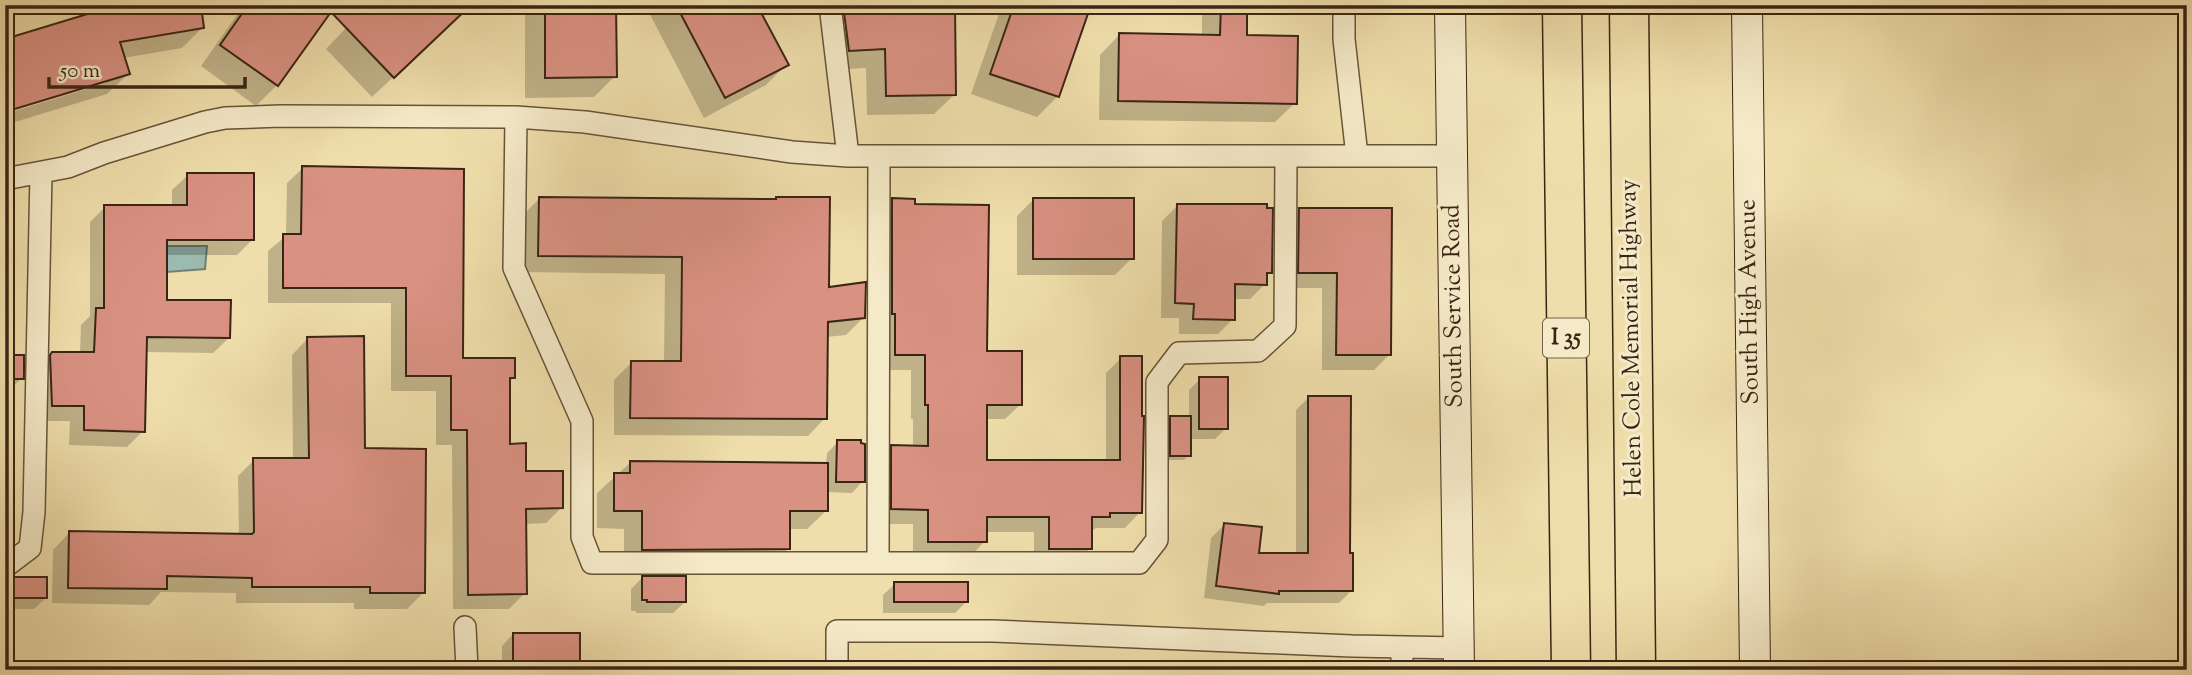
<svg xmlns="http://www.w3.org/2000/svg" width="2192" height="675" font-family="'Sorts Mill Goudy',serif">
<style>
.water{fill:#9bbbb0;stroke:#747f72;stroke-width:2}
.shadow{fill:#0003}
.building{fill:#d99182;stroke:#3a2514;stroke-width:2}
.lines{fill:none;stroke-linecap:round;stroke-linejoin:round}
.street-casing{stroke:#67533a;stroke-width:24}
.secondary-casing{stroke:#3a2514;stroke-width:32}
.highway-casing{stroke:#3a2514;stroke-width:41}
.street{stroke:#f5eac8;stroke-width:21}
.secondary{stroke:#f5eac8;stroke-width:30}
.highway{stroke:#efdeab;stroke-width:38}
.labels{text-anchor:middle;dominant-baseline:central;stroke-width:6;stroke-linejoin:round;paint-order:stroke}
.shield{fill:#f5eac8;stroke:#72604a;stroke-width:2}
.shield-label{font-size:23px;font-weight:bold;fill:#3a2514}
.street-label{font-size:24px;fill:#3a2514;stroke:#f5eac8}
</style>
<rect width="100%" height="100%" fill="#efdeab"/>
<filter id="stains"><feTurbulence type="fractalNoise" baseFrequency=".00286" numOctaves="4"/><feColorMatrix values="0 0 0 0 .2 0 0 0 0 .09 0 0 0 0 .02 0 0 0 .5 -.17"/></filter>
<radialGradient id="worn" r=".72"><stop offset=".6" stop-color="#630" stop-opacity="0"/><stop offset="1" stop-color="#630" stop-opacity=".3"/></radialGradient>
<path class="water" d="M 167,246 L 207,246 L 205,269 L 167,272 Z"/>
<path class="shadow" d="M 105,5 L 199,5 L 203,27 L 182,48 L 123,58 L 128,74 L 107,94 L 5,125 L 5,114 L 106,83 Z
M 244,5 L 334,5 L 277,85 L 256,106 L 201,66 Z
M 470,5 L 372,97 L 326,49 L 346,28 Z
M 525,5 L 615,5 L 615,76 L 594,97 L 525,98 Z
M 645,5 L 755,5 L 786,65 L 766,85 L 704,118 Z
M 825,5 L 953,5 L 954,95 L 934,114 L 867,115 L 866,68 L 829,70 Z
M 1002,5 L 1089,5 L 1058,96 L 1037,117 L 971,94 Z
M 1202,5 L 1245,5 L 1245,37 L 1295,103 L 1275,122 L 1099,120 L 1100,55 L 1119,35 L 1202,36 Z
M 303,168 L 463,171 L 461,360 L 514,377 L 508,383 L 508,445 L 524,472 L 561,508 L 546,523 L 525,524 L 525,593 L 509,609 L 453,609 L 452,445 L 436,445 L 436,391 L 391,391 L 391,303 L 268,303 L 268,251 L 286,236 L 287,183 Z
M 188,175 L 252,240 L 237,255 L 165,255 L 165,302 L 229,338 L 213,353 L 145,352 L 143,431 L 127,447 L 69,445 L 70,421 L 37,421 L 37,369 L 53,354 L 80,354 L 81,325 L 90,316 L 90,222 L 105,207 L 172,207 L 172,190 Z
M 540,198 L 774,201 L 776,198 L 827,289 L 864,317 L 846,335 L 826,337 L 825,418 L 808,436 L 614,435 L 614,380 L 631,363 L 664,363 L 665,274 L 521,272 L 522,216 Z
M 1034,199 L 1132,258 L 1115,275 L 1017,275 L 1017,216 Z
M 893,200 L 985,353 L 1021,404 L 1005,419 L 985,419 L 985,462 L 1106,462 L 1106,373 L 1121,358 L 1140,512 L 1125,528 L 1096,528 L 1090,532 L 1090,548 L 1075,564 L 1034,564 L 1034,532 L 985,532 L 985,541 L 970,557 L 913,557 L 913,524 L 876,524 L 877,462 L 892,447 L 913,447 L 913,419 L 911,419 L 911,370 L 880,370 L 878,216 Z
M 1177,206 L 1270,272 L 1265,277 L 1265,284 L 1250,299 L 1233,299 L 1233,319 L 1218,334 L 1179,334 L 1179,318 L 1161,318 L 1162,221 Z
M 1300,210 L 1390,354 L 1374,370 L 1322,370 L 1322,288 L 1284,288 L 1284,226 Z
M 308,338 L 363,450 L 424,592 L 407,609 L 354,609 L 354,603 L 236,603 L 236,593 L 161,592 L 149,605 L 52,603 L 53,550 L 69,533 L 239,535 L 238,476 L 254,460 L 293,460 L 292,355 Z
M 5,357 L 22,378 L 5,394 Z
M 1200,379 L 1226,428 L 1215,439 L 1189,439 L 1189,455 L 1184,460 L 1166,460 L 1166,423 L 1171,418 L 1189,418 L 1189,390 Z
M 1308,398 L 1352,590 L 1339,603 L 1267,603 L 1264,606 L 1204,598 L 1211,538 L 1224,525 L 1257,555 L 1296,555 L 1296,410 Z
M 838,442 L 863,481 L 852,493 L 826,492 L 826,511 L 807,529 L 789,529 L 789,548 L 770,567 L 624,568 L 624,529 L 597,528 L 597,493 L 630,463 L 826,464 L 827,453 Z
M 642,578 L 685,602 L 673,613 L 636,613 L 636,611 L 631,611 L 631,589 Z
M 5,581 L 46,598 L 34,609 L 5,609 Z
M 895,584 L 966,602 L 955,613 L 883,613 L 883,595 Z
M 5,614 L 15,614 L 15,655 L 5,665 Z
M 513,634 L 578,666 L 574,670 L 502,670 L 502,646 Z"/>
<path class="building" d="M 117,5 L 201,5 L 204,28 L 120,42 L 130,74 L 5,112 L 5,39 Z
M 248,5 L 471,5 L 394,78 L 331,12 L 278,86 L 220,45 Z
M 545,5 L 616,5 L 617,77 L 545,78 Z
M 676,5 L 757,5 L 789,65 L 725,98 Z
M 843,5 L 955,5 L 956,95 L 886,96 L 885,49 L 849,51 Z
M 1014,5 L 1091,5 L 1059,97 L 990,74 Z
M 1221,5 L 1247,5 L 1247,35 L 1298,36 L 1297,104 L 1118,101 L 1119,33 L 1220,35 Z
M 302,166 L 464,169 L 463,358 L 515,358 L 515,378 L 510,378 L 510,444 L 526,443 L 526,471 L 563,471 L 563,508 L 526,509 L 527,594 L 468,595 L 467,430 L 451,430 L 451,376 L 406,376 L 406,288 L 283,288 L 283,234 L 301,234 Z
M 187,173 L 254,173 L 254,240 L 167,240 L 167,300 L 231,300 L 230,338 L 147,337 L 145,432 L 84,430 L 84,406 L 52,406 L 50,355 L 52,352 L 94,352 L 96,308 L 104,308 L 104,205 L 187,205 Z
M 539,197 L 776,199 L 776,197 L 830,197 L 829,287 L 866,282 L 865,318 L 828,322 L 827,419 L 630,418 L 631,361 L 681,361 L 682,257 L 538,256 Z
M 892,198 L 915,199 L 915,204 L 989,205 L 987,351 L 1022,351 L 1022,405 L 987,405 L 987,460 L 1120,460 L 1120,356 L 1142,356 L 1142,416 L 1144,416 L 1142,513 L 1110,513 L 1110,517 L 1092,517 L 1092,549 L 1049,549 L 1049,517 L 987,517 L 987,542 L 928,542 L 928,510 L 891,509 L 891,445 L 928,446 L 928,405 L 925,405 L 925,355 L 895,355 L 895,314 L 892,314 Z
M 1033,198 L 1134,198 L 1134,259 L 1033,259 Z
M 1177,204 L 1267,204 L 1267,208 L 1273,208 L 1272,273 L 1267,273 L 1267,285 L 1235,284 L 1235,320 L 1193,319 L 1194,304 L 1175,303 Z
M 1299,208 L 1392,208 L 1391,355 L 1336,355 L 1337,273 L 1298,273 Z
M 364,336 L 365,448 L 426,449 L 425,593 L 370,593 L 370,587 L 252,587 L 252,578 L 167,576 L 167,589 L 68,588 L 69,531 L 252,534 L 254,532 L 253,458 L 309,458 L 307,337 Z
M 5,355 L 24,355 L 24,379 L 5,379 Z
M 1199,377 L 1228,377 L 1228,429 L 1199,429 Z
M 1308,396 L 1351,396 L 1350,553 L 1353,553 L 1353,591 L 1279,591 L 1279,594 L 1216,586 L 1224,523 L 1262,527 L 1259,553 L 1308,553 Z
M 1170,416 L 1191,416 L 1191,456 L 1170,456 Z
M 837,440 L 861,440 L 861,443 L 865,444 L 865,482 L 836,482 Z
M 630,461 L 828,463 L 828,511 L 790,511 L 790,549 L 642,550 L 642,511 L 614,511 L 614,473 L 630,473 Z
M 642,576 L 686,576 L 686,602 L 647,602 L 647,600 L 642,600 Z
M 14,577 L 47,577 L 47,598 L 5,598 L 5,580 Z
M 894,582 L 968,582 L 968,602 L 894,602 Z
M 513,633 L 580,633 L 580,666 L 513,666 Z"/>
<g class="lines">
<defs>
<path id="street" d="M 830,5 L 848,156
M 1344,5 L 1344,39 L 1357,156
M 516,117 L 514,268 L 582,421 L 582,537 L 592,563 L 1139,563 L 1157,540 L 1157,382 L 1179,353 L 1258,351 L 1285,326 L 1286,156
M 5,179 L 68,167 L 104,153 L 205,122 L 225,118 L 281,116 L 516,117 L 585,122 L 792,152 L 848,156 L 1452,156
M 878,563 L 879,156
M 5,567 L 30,548 L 34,512 L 41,173
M 465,627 L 467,670
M 1402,647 L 1402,670
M 837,670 L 837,631 L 993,631 L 1352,646 L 1459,648"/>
<path id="secondary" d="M 1450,5 L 1459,670
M 1747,5 L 1755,670"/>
<path id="highway" d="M 1562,5 L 1571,670
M 1629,5 L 1636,670"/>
</defs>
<use href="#street" class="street-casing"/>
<use href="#secondary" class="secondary-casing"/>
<use href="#highway" class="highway-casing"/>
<use href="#street" class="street"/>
<use href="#secondary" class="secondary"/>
<use href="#highway" class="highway"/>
</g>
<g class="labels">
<rect class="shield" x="1543" y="318.5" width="46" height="39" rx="5"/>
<g class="shield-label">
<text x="1566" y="338">I 35</text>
</g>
<g class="street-label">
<text transform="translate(1750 302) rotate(-91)">South High Avenue</text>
<text transform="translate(1454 306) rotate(-91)">South Service Road</text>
<text transform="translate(1632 338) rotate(-91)">Helen Cole Memorial Highway</text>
</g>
</g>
<rect width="2192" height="675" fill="none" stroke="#efdeab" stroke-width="28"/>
<rect x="7" y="7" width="2178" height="661" fill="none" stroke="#3a2514" stroke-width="3.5"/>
<rect x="14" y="14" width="2164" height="647" fill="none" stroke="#3a2514" stroke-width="2"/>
<path d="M49 77v10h196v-10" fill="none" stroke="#3a2514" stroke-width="3.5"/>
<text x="60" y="77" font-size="21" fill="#3a2514" stroke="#f5eac8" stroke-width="5" paint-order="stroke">50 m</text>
<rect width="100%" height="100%" filter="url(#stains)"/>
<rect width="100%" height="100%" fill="url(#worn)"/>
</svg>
